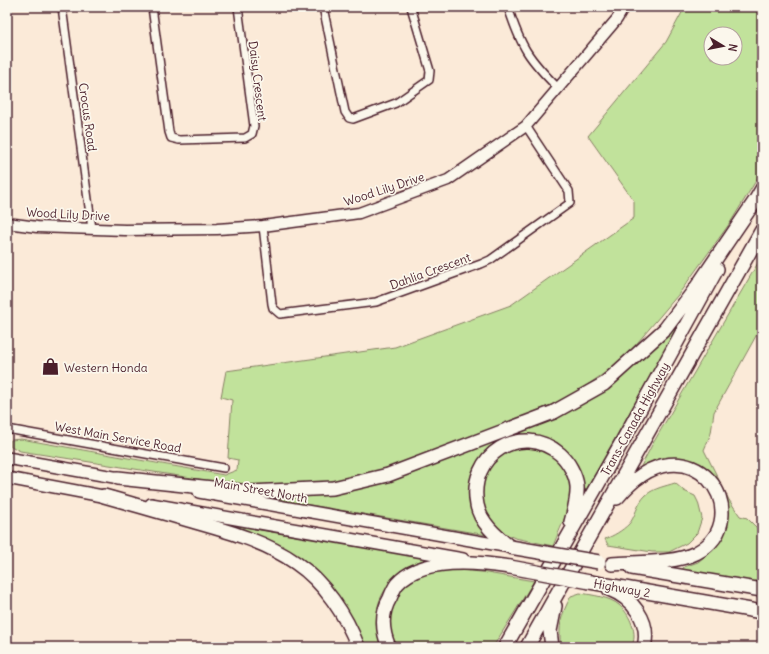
<svg xmlns="http://www.w3.org/2000/svg" width="769" height="654" font-family="Delius,sans-serif">
<style>
.green{fill:#c1e29b;stroke:#868063;fill-rule:evenodd}
.lines{fill:none;stroke-linecap:round;stroke-linejoin:round}
.street-casing{stroke:#4a1f2b;stroke-width:10}
.secondary-casing{stroke:#4a1f2b;stroke-width:13}
.primary-casing{stroke:#4a1f2b;stroke-width:14}
.highway-casing{stroke:#4a1f2b;stroke-width:16}
.street{stroke:#fbf7ec;stroke-width:7}
.secondary{stroke:#fbf7ec;stroke-width:10}
.primary{stroke:#fbf7ec;stroke-width:11}
.highway{stroke:#fbf7ec;stroke-width:13}
.highway-bridge-casing{stroke:#4a1f2b;stroke-width:16;stroke-linecap:butt}
.highway-bridge{stroke:#fbf7ec;stroke-width:13}
.labels{text-anchor:middle;dominant-baseline:central;stroke-width:3.5;stroke-linejoin:round;paint-order:stroke}
.street-label{font-size:12px;fill:#4a1f2b;stroke:#fbf7ec}
.poi-label{font-size:12px;fill:#4a1f2b;stroke:#fbf7ec;text-anchor:start}
</style>
<rect width="100%" height="100%" fill="#fbead8"/>
<filter id="ink" filterUnits="userSpaceOnUse"><feTurbulence type="fractalNoise" baseFrequency=".025" numOctaves="2"/><feDisplacementMap in="SourceGraphic" scale="8" xChannelSelector="R" yChannelSelector="G"/><feConvolveMatrix kernelMatrix="1 2 1 2 8 2 1 2 1" color-interpolation-filters="sRGB"/></filter>
<g filter="url(#ink)">
<path class="green" d="M 685,7 L 762,7 L 762,171 L 730,223 L 678,295 L 621,362 L 571,396 L 505,425 L 387,470 L 336,483 L 267,487 L 230,484 L 20,451 L 11,446 L 11,440 L 21,439 L 224,475 L 237,470 L 238,460 L 228,458 L 232,400 L 221,397 L 226,371 L 395,347 L 511,305 L 634,218 L 634,201 L 588,136 L 666,42 ZM 711,34 L 735,34 L 735,58 L 711,58 Z
M 762,256 L 762,325 L 714,412 L 711,433 L 704,450 L 729,500 L 740,516 L 747,518 L 762,533 L 762,585 L 681,571 L 684,567 L 698,562 L 710,552 L 719,539 L 717,492 L 692,470 L 638,472 L 652,445 Z
M 695,296 L 586,490 L 582,488 L 572,459 L 526,436 L 477,465 L 487,535 L 275,499 L 276,496 C 356,499 419,470 491,442 C 537,423 583,408 622,376 C 651,353 673,325 695,296 Z
M 534,445 C 540,448 548,451 554,455 C 587,481 565,515 553,546 L 515,538 L 498,531 L 486,516 L 479,500 L 486,469 L 508,449 Z
M 675,483 L 684,491 L 695,496 L 698,502 L 702,518 L 697,533 L 687,543 L 669,552 L 652,552 L 608,545 L 605,539 C 613,536 622,531 629,524 C 635,518 637,503 646,495 C 654,488 666,486 675,483 Z
M 238,526 L 426,558 L 425,563 C 416,567 403,572 395,579 C 374,597 373,622 381,647 L 362,647 L 319,577 L 237,530 Z
M 438,568 L 481,572 L 534,581 L 493,647 L 392,647 L 386,615 L 395,593 L 418,574 Z
M 580,593 C 592,595 610,597 619,605 C 630,614 639,635 631,647 L 561,647 C 558,625 561,615 571,596 Z"/>
<g class="lines">
<defs>
<path id="street" d="M 62,7 L 92,229
M 152,7 L 169,132 L 171,138 L 179,140 L 245,138 L 252,134 L 254,126 L 238,7
M 323,7 L 345,112 L 349,118 L 353,119 L 396,103 L 429,80 L 430,71 L 411,7
M 508,7 C 521,47 528,58 558,88
M 263,226 L 272,304 L 273,308 L 280,314 L 376,302 L 481,264 L 490,260 L 570,203 L 569,191 L 526,126
M 7,429 L 224,468"/>
<path id="secondary" d="M 7,223 L 37,227 L 125,230 L 217,229 L 263,226 L 359,213 L 448,180 L 526,126 L 617,19 L 624,7"/>
<path id="primary" d="M 7,458 L 125,479
M 7,478 L 113,498
M 199,492 L 510,547
M 151,504 L 463,559"/>
<path id="highway" d="M 751,208 L 762,189
M 118,478 L 250,492 L 333,488 L 388,475 L 554,412 L 604,384 L 665,329 L 696,288 L 755,201
M 104,496 C 133,504 162,513 192,521 C 227,531 265,541 296,563 C 324,582 346,615 358,647
M 510,547 C 496,536 480,522 477,505 C 467,455 521,421 560,454 C 568,461 576,475 577,486 C 578,498 574,511 571,522
M 612,564 C 636,562 674,564 696,553 C 762,518 690,410 617,498
M 632,568 L 762,590
M 590,582 L 762,612
M 609,589 C 632,598 651,621 644,647
M 389,647 C 382,631 381,613 390,598 C 392,593 394,588 397,584 C 421,556 477,562 510,567
M 505,647 L 622,442 L 717,269
M 527,647 L 762,230
M 552,647 L 550,631 L 555,606"/>
</defs>
<use href="#street" class="street-casing"/>
<use href="#secondary" class="secondary-casing"/>
<use href="#primary" class="primary-casing"/>
<use href="#highway" class="highway-casing"/>
<use href="#street" class="street"/>
<use href="#secondary" class="secondary"/>
<use href="#primary" class="primary"/>
<use href="#highway" class="highway"/>
<defs>
<path id="highway-bridge" d="M 510,547 L 599,562
M 510,567 L 590,582"/>
</defs>
<use href="#highway-bridge" class="highway-bridge-casing"/>
<use href="#highway-bridge" class="highway-bridge"/>
</g>
</g>
<defs>
<symbol id="shop-bare" viewBox="-9 -9 18 18"><path d="M-5-2.5h2.3a2.7 3.5 0 0 1 5.4 0H5L5.5 6h-11ZM-1.5-2.5h3a1.5 2.3 0 0 0-3 0Z" fill="#4a1f2b" stroke="#fbf7ec" stroke-width="2.5" paint-order="stroke"/></symbol>
</defs>
<g fill-rule="evenodd">
<use href="#shop-bare" x="38" y="354" width="25" height="25"/>
</g>
<g class="labels">
<g class="street-label">
<text transform="translate(258 81) rotate(83)">Daisy Crescent</text>
<text transform="translate(88 117) rotate(82)">Crocus Road</text>
<text transform="translate(384 189) rotate(-18)">Wood Lily Drive</text>
<text transform="translate(68 214) rotate(3)">Wood Lily Drive</text>
<text transform="translate(430 271) rotate(-20)">Dahlia Crescent</text>
<text transform="translate(635 419) rotate(-61)">Trans-Canada Highway</text>
<text transform="translate(118 437) rotate(10)">West Main Service Road</text>
<text transform="translate(261 490) rotate(10)">Main Street North</text>
<text transform="translate(622 588) rotate(10)">Highway 2</text>
</g>
<g class="poi-label">
<text x="64" y="367">Western Honda</text>
</g>
</g>
<rect width="769" height="654" fill="none" stroke="#fbf7ec" stroke-width="24"/>
<rect x="12" y="12" width="745" height="630" fill="none" stroke="#4a1f2b" stroke-width="1.5" filter="url(#ink)"/>
<g transform="translate(723 46) rotate(100)"><circle r="19" fill="#fbf7ec" stroke="#b4a19f"/>
<path d="M0-3L7 15L0 10L-7 15Z" fill="#4a1f2b"/>
<text y="-6" font-size="11" font-weight="bold" text-anchor="middle" fill="#4a1f2b">N</text>
</g>
</svg>
